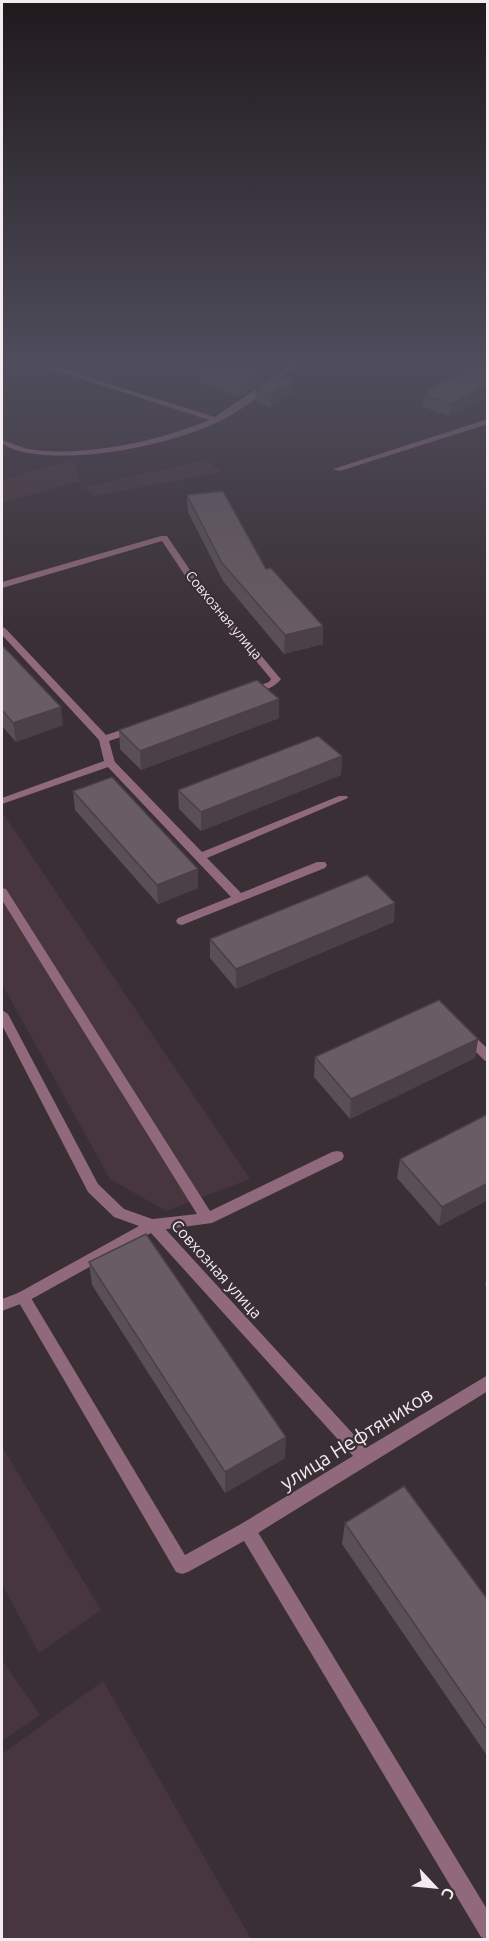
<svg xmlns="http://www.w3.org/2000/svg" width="489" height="1941" font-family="Ubuntu,sans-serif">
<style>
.built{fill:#48363f}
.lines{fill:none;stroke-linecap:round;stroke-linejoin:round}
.lane{fill:#90697c;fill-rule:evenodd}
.street{fill:#90697c;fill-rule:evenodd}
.wall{fill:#5a4f54}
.shaded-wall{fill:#4a4045}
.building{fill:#695c62;stroke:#4a4045;stroke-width:1.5}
.labels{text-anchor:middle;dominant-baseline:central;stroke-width:4.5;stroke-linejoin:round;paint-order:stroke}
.far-street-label{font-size:14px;fill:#f3ebef;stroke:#3a2f34}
.street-label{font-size:16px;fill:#f3ebef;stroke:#3a2f34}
.near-street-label{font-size:20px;fill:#f3ebef;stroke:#3a2f34}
</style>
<rect width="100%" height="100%" fill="#3a2f34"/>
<path class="built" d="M 73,460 L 80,481 L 2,503 L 2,480 Z
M 206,460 L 222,472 L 94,496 L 84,487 Z
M 2,812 L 250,1179 L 166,1211 L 110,1179 L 2,984 Z
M 2,1447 L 101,1610 L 39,1653 L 2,1584 Z
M 2,1660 L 40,1715 L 2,1741 Z
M 103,1681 L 251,1939 L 2,1939 L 2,1754 Z"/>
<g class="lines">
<path class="lane" d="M 39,365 L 49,365 L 215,417 L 289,366 L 294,367 C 276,385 240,412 216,423 C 165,446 83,462 28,453 C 19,452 10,448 2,444 L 2,440 C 10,442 19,447 28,449 C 80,458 161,441 209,420 Z
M 110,760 L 114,761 L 202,852 L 339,796 L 347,796 L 348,798 L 207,858 L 241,893 L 317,862 L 325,862 L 327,865 L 325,868 L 182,925 L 178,924 L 176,921 L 178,918 L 231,897 L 106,765 L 105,763 L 106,761 Z
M 2,888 L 6,889 L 210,1211 L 332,1152 L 337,1151 L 342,1152 L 344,1156 L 342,1160 L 212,1223 L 153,1231 L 148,1229 L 146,1225 L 148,1221 L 153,1219 L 197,1214 L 2,900 Z
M 466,1030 L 470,1032 L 488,1049 L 488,1062 L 484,1060 L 462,1038 L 460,1035 L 462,1032 Z
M 23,1291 L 28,1293 L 185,1555 L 241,1524 L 247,1522 L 253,1524 L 488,1911 L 488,1940 L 481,1937 L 244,1541 L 188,1572 L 182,1574 L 176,1572 L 18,1301 L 16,1297 L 18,1293 Z"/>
<path class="street" d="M 279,365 L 300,365 L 292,370 Z
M 488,419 L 488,424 L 340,471 L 333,469 Z
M 161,536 L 167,536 L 190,570 L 279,677 L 281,679 C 274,688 259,694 248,693 L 248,689 L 269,682 L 271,679 L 184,574 L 162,541 L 2,588 L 2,582 Z
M 2,627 L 5,628 L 106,735 L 130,727 L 138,727 L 138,731 L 109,741 L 115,763 L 114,765 L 2,804 L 2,798 L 104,761 L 99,740 L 2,635 Z
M 2,1010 L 8,1014 L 98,1184 L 124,1209 L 158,1221 L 366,1448 L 488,1375 L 488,1391 L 253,1536 L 247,1538 L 241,1536 L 239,1530 L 241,1524 L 353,1456 L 151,1233 L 28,1301 L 2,1311 L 2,1299 L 18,1293 L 139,1226 L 114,1217 L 88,1192 L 2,1025 Z"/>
</g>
<path class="wall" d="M 488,365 L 488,399 L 483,401 L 480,400 L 450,416 L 423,407 L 424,392 Z
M 198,371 L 261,371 L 261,383 L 241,397 L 199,382 Z
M 256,390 L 292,393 L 270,407 L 256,402 Z
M 187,495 L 266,569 L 323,644 L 284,654 L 223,581 L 188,512 Z
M 2,645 L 63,725 L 16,742 L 2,726 Z
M 279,699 L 279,718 L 141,770 L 120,749 L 119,730 Z
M 342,756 L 341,775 L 201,831 L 179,809 L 178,790 Z
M 73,791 L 198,888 L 158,904 L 75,810 Z
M 394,922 L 236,989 L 210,958 L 210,939 Z
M 478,1039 L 475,1058 L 350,1119 L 314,1077 L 315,1057 Z
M 488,1114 L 488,1200 L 439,1226 L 397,1178 L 400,1159 Z
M 89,1262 L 285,1458 L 225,1493 L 92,1285 Z
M 488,1271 L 488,1289 L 485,1285 Z
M 345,1523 L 488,1600 L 488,1757 L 342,1544 Z"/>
<path class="shaded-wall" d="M 261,371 L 261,383 L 241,397 L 241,385 Z
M 293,381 L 292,393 L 270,407 L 270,395 Z
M 481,388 L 480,400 L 450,416 L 451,404 Z
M 488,388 L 488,399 L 483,401 L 485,389 Z
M 323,626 L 323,644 L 284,654 L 285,635 Z
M 279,699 L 279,718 L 141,770 L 140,751 Z
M 61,707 L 63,725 L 16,742 L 13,723 Z
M 342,756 L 341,775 L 201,831 L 201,812 Z
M 198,869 L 198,888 L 158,904 L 157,885 Z
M 395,903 L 394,922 L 236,989 L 236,969 Z
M 478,1039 L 475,1058 L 350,1119 L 351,1099 Z
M 488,1183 L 488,1200 L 439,1226 L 442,1207 Z
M 286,1437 L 285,1458 L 225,1493 L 225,1472 Z"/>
<path class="building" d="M 200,365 L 242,365 L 261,371 L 241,385 L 198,371 Z
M 476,365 L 488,365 L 488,388 L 485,389 L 481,388 L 451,404 L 424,395 L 429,393 L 424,392 Z
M 275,375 L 293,381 L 270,395 L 256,390 Z
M 223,491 L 266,569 L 271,568 L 323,626 L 285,635 L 222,563 L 187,495 Z
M 2,645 L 61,707 L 13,723 L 2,710 Z
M 257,680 L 279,699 L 140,751 L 119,730 Z
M 318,736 L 342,756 L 201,812 L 178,790 Z
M 112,777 L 198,869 L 157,885 L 73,791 Z
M 367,875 L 395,903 L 236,969 L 210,939 Z
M 439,1000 L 478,1039 L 351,1099 L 315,1057 Z
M 488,1114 L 488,1183 L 442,1207 L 400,1159 Z
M 146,1234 L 286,1437 L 225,1472 L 89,1262 Z
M 404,1486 L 488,1600 L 488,1731 L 345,1523 Z"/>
<linearGradient id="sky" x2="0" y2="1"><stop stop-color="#201a1d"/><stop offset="0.57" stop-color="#4f4d5c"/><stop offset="1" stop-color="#4f4d5c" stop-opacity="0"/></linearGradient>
<rect width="489" height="637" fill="url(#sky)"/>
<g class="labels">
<g class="far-street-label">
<text transform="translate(224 615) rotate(50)">Совхозная улица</text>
</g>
<g class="street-label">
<text transform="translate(217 1269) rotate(48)">Совхозная улица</text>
</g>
<g class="near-street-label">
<text transform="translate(356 1438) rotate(-32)">улица Нефтяников</text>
</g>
</g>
<rect width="489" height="1941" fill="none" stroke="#f3ebef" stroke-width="6"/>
<g transform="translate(435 1887) rotate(116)" stroke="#3a2f34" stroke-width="4.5" paint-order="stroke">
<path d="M0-4.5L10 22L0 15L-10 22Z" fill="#f3ebef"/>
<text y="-9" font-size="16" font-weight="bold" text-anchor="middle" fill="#f3ebef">С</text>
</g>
</svg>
